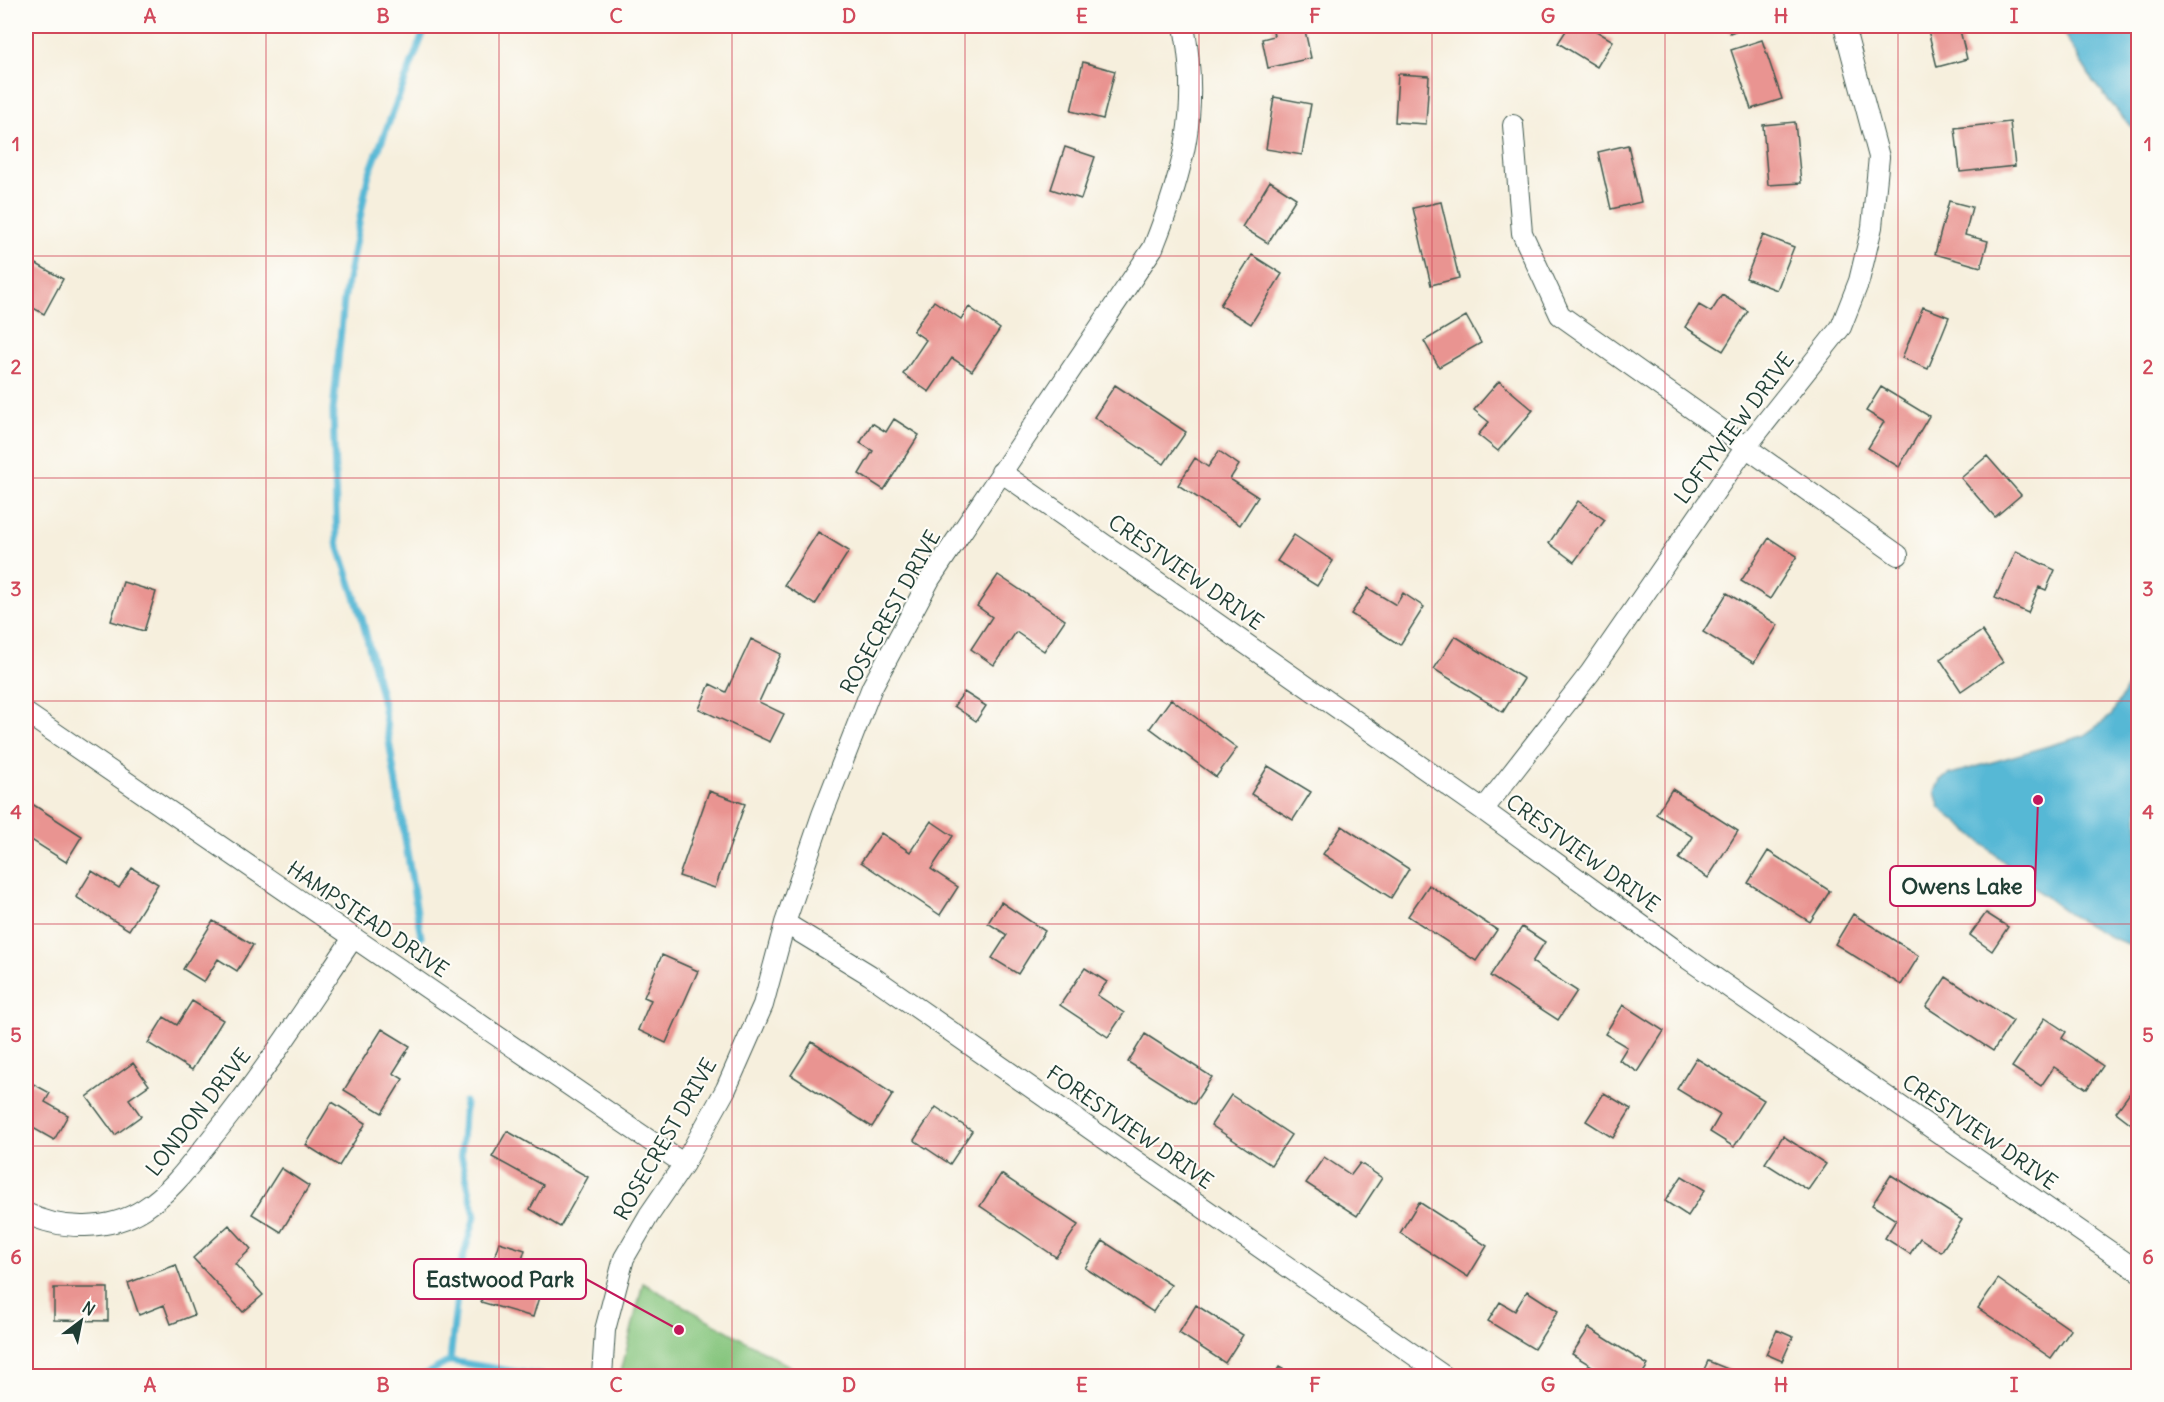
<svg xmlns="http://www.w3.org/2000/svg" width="2164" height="1402" font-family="Delius,sans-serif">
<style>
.green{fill:#85c57d;stroke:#528158;stroke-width:1.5}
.water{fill:#57b8d5;stroke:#3b7a84;stroke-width:1.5}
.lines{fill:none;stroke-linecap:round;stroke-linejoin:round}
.stream{stroke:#57b8d5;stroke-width:7}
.building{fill:#e99491}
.street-casing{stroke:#3f584d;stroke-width:22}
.street{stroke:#fff;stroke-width:20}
.grid{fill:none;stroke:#d1495b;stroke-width:1.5;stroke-opacity:0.55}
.labels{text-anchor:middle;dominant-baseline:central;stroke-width:4.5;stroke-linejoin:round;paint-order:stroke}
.street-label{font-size:21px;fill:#1f3d34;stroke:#fdfcf7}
.leader{fill:none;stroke:#c2185b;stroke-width:2}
.callout-dot{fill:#c2185b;stroke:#fdfcf7;stroke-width:2}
.callout{fill:#fdfcf7;stroke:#c2185b;stroke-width:2}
.callout-label{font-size:22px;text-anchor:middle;font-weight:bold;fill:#1f3d34}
.neatline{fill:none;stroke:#d1495b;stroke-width:2}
.grid-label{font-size:20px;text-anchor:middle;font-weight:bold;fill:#d1495b}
</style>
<rect width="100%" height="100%" fill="#fdfcf7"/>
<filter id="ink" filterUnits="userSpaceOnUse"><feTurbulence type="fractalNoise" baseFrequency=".0167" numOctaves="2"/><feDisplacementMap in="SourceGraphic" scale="12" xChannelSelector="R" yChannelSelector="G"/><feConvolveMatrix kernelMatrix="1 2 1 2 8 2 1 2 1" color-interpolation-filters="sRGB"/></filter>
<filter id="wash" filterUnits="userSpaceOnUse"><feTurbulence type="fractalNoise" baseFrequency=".008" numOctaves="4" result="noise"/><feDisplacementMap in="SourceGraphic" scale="24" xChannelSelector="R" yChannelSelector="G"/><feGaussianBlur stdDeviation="1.35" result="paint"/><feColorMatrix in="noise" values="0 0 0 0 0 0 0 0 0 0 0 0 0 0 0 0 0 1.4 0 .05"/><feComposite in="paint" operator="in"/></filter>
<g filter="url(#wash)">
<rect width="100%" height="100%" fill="#f6efdd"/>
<path class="green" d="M 643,1283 L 807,1376 L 620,1376 Z"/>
<path class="water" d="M 2059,26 L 2138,26 L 2138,135 L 2094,83 Z
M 2138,667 L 2138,947 C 2064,927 2000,854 1940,808 L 1935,792 L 1940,780 L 1951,774 L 2083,736 L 2111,716 Z"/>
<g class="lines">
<path class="stream" d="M 421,937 L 383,704 L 362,618 L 337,542 L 333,411 L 344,300 L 368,177 L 426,26
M 450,1361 L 460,1268 L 475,1216 L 461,1154 L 465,1102
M 422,1376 L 450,1361 L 542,1376"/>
</g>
<g id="blocks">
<path class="building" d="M 1077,26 L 1106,26 L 1106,28 L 1077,28 Z
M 1272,26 L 1304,26 L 1311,58 L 1268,68 L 1262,39 L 1274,36 Z
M 1569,26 L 1588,26 L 1613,41 L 1597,67 L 1558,43 Z
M 1727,26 L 1747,26 L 1730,33 Z
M 1927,26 L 1959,26 L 1967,59 L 1937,67 Z
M 1762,40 L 1782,99 L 1751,109 L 1731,50 Z
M 1083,62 L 1115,71 L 1103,119 L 1071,111 Z
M 1398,74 L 1429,76 L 1426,124 L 1395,122 Z
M 1274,97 L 1311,104 L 1302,155 L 1266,149 Z
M 1795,122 L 1801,183 L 1768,185 L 1763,125 Z
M 2010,122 L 2015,166 L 1960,172 L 1955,128 Z
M 1628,145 L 1641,202 L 1611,209 L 1598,152 Z
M 1065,147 L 1095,157 L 1081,199 L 1051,189 Z
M 1270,181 L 1296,198 L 1268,243 L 1242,227 Z
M 1949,201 L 1972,207 L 1965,235 L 1988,241 L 1981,267 L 1935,254 Z
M 1441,202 L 1459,278 L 1431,285 L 1413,208 Z
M 1763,235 L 1794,247 L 1777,290 L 1746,278 Z
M 1252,255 L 1282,274 L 1251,324 L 1220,305 Z
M 33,262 L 63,279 L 44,314 L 26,304 L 26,276 Z
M 1722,295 L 1748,311 L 1723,351 L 1685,327 L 1699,305 L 1711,312 Z
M 934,301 L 961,319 L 969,307 L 1000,329 L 972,371 L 952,358 L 929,392 L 903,374 L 926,340 L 913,331 Z
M 1923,307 L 1949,317 L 1928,369 L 1902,358 Z
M 1466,316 L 1481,343 L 1439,367 L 1424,341 Z
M 1499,381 L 1533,410 L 1498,451 L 1478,435 L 1489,422 L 1474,410 Z
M 1115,385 L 1186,432 L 1164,464 L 1094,417 Z
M 1881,387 L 1929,416 L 1899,467 L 1868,448 L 1884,422 L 1866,411 Z
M 894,419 L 919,435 L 884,490 L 859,474 L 873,451 L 860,443 L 872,423 L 886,432 Z
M 1219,451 L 1239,465 L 1230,479 L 1258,497 L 1240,525 L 1178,485 L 1195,458 L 1208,467 Z
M 1987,456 L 2021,495 L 1995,517 L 1961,478 Z
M 1578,501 L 1605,520 L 1574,562 L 1549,543 Z
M 818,532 L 849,551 L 815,605 L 784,585 Z
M 1294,535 L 1333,561 L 1317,586 L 1277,561 Z
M 1769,538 L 1797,556 L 1770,599 L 1741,581 Z
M 2016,551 L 2055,570 L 2046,590 L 2039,587 L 2028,613 L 1995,598 Z
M 998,575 L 1065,620 L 1044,651 L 1016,632 L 994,665 L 971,649 L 992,617 L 977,606 Z
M 123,582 L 156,592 L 144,631 L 111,621 Z
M 1368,588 L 1396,605 L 1403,593 L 1424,607 L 1400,645 L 1351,614 Z
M 1727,593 L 1778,625 L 1754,663 L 1703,632 Z
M 1982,631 L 2003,662 L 1961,691 L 1940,659 Z
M 1455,636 L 1524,679 L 1503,712 L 1434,669 Z
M 751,639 L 781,654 L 759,702 L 784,714 L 770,742 L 699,709 L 710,684 L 726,692 Z
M 964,692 L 986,706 L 976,721 L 954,706 Z
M 1171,699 L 1237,748 L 1216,777 L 1150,728 Z
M 1268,766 L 1311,792 L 1293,820 L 1251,794 Z
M 1672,789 L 1738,831 L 1708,878 L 1679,859 L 1693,837 L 1656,814 Z
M 709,791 L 745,804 L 715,888 L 679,876 Z
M 26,800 L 82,836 L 66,862 L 30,839 L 26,846 Z
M 931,821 L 953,836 L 931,869 L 958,887 L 940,915 L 861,862 L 881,833 L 910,852 Z
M 1342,826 L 1409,869 L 1391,898 L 1323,854 Z
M 1768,851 L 1830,891 L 1810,922 L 1748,883 Z
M 132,868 L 158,884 L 129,930 L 76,897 L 92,871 L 119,888 Z
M 1429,885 L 1497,930 L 1476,961 L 1408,916 Z
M 1001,902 L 1045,931 L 1018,974 L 992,958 L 1007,935 L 988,923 Z
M 1986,913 L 2008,927 L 1992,951 L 1970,935 Z
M 1853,914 L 1919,956 L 1901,985 L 1835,944 Z
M 213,921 L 253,945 L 237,971 L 218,959 L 204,982 L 183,969 Z
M 1522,927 L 1545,942 L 1532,962 L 1577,991 L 1558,1020 L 1490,976 Z
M 662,955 L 698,971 L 666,1043 L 638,1030 L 651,1000 L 644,997 Z
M 1085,968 L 1107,982 L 1097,995 L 1124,1013 L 1108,1037 L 1060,1005 Z
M 1946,977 L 2013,1021 L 1993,1051 L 1926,1007 Z
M 192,1001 L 223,1020 L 192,1070 L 148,1043 L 164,1017 L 177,1025 Z
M 1623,1005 L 1664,1031 L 1638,1072 L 1619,1060 L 1627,1047 L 1605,1034 Z
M 2045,1018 L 2066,1032 L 2062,1038 L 2103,1066 L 2087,1089 L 2054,1067 L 2041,1086 L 2012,1067 Z
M 382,1029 L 410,1046 L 393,1073 L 403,1079 L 382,1113 L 344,1090 Z
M 1145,1034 L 1212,1077 L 1194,1104 L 1128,1062 Z
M 812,1042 L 893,1094 L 872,1127 L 791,1075 Z
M 1696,1058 L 1764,1100 L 1734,1147 L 1710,1132 L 1720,1115 L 1677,1089 Z
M 133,1063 L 149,1085 L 129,1099 L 141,1116 L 115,1135 L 87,1097 Z
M 26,1080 L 50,1093 L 45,1102 L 68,1115 L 54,1140 L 26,1124 Z
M 2138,1082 L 2138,1129 L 2116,1112 Z
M 1604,1093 L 1631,1109 L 1613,1138 L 1586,1121 Z
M 1231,1095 L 1291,1135 L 1271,1165 L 1211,1125 Z
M 332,1102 L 366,1123 L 339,1166 L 306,1145 Z
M 936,1107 L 972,1131 L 950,1164 L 914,1140 Z
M 507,1131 L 588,1177 L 560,1227 L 530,1209 L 543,1185 L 492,1157 Z
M 1783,1136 L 1826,1164 L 1808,1190 L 1765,1163 Z
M 1324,1157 L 1351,1175 L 1360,1163 L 1382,1178 L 1357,1216 L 1306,1183 Z
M 281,1168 L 309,1186 L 281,1232 L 252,1214 Z
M 1001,1174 L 1078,1225 L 1056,1257 L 980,1206 Z
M 1891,1175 L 1962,1220 L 1941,1252 L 1920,1238 L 1910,1254 L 1885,1238 L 1896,1220 L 1872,1205 Z
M 1682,1176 L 1705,1190 L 1688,1216 L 1665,1201 Z
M 1419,1202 L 1487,1246 L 1468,1277 L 1400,1233 Z
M 229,1225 L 251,1249 L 235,1264 L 263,1295 L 243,1312 L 193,1258 Z
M 1103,1241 L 1171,1285 L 1153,1312 L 1085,1268 Z
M 499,1242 L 525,1250 L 516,1279 L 542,1287 L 533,1317 L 481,1302 Z
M 176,1265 L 194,1315 L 171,1324 L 164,1305 L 139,1315 L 128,1283 Z
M 1998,1279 L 2071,1330 L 2051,1358 L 1978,1308 Z
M 54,1288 L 108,1288 L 108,1321 L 54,1320 Z
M 1527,1291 L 1558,1311 L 1534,1349 L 1488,1321 L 1500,1302 L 1515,1311 Z
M 1196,1305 L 1243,1335 L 1225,1363 L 1179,1333 Z
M 1589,1328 L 1648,1365 L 1641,1376 L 1608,1376 L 1572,1354 Z
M 1777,1330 L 1793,1337 L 1782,1361 L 1766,1354 Z
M 1708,1361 L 1745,1376 L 1701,1376 Z
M 1279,1367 L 1295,1376 L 1273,1376 Z"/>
</g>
</g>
<g filter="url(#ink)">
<use href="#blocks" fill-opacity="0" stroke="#3f584d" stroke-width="1.5"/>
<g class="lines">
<defs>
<path id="street" d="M 1513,125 L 1522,233 L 1560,315 L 1898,555
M 1001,472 L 1483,810 L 1688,959 L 2138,1271
M 26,713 L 684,1164
M 1483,810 L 1590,673 L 1746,447 L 1841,327 L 1859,281 L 1872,227 L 1879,157 L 1844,26
M 785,923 L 870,975 L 1444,1376
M 26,1213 C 61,1231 110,1231 144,1209 C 172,1191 190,1165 210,1140 C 262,1076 307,1006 353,938
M 602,1376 L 605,1330 L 624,1258 L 649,1215 L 684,1164 L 726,1089 L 763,1005 L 785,923 L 822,815 L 872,687 L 930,579 L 1153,248 C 1184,170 1200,111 1184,26"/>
</defs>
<use href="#street" class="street-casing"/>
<use href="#street" class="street"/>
</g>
</g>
<path class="grid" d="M 266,26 L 266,1376M 499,26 L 499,1376M 732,26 L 732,1376M 965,26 L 965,1376M 1199,26 L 1199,1376M 1432,26 L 1432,1376M 1665,26 L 1665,1376M 1898,26 L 1898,1376M 26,256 L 2138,256M 26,478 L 2138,478M 26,701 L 2138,701M 26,924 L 2138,924M 26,1146 L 2138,1146"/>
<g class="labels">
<g class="street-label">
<text transform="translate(1734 428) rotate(-53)">LOFTYVIEW DRIVE</text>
<text transform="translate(1186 572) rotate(35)">CRESTVIEW DRIVE</text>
<text transform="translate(890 612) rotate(-61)">ROSECREST DRIVE</text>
<text transform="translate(1583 853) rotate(36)">CRESTVIEW DRIVE</text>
<text transform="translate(368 919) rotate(34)">HAMPSTEAD DRIVE</text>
<text transform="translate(198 1112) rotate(-52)">LONDON DRIVE</text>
<text transform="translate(1130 1127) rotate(35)">FORESTVIEW DRIVE</text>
<text transform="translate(1980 1132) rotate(35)">CRESTVIEW DRIVE</text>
<text transform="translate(665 1139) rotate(-60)">ROSECREST DRIVE</text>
</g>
</g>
<path class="leader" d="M2038 800L2035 886M679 1330L586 1279"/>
<g class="callout-dot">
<circle cx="2038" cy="800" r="6"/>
<circle cx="679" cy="1330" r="6"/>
</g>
<g class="callout">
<rect x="1890" y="866" width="145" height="40" rx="6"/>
<rect x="414" y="1259" width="172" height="40" rx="6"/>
</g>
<g class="callout-label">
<text x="1962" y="894">Owens Lake</text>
<text x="500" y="1287">Eastwood Park</text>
</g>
<rect width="2164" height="1402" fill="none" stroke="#fdfcf7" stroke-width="66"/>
<g transform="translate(81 1321) rotate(32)" stroke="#fdfcf7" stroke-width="4.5" paint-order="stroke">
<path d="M0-4.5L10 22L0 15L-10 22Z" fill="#1f3d34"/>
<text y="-9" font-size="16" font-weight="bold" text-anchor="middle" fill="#1f3d34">N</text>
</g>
<rect x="33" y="33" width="2098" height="1336" class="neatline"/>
<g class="grid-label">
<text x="150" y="23">A</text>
<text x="383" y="23">B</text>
<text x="616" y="23">C</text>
<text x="849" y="23">D</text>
<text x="1082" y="23">E</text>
<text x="1315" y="23">F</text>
<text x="1548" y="23">G</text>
<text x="1781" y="23">H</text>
<text x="2014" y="23">I</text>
<text x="16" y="151">1</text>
<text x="2148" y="151">1</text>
<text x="16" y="374">2</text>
<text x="2148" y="374">2</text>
<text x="16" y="596">3</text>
<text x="2148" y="596">3</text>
<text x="16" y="819">4</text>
<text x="2148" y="819">4</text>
<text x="16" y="1042">5</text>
<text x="2148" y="1042">5</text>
<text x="16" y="1264">6</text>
<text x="2148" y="1264">6</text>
<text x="150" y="1392">A</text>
<text x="383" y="1392">B</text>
<text x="616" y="1392">C</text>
<text x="849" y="1392">D</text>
<text x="1082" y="1392">E</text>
<text x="1315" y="1392">F</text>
<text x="1548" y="1392">G</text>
<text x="1781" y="1392">H</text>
<text x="2014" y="1392">I</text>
</g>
</svg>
